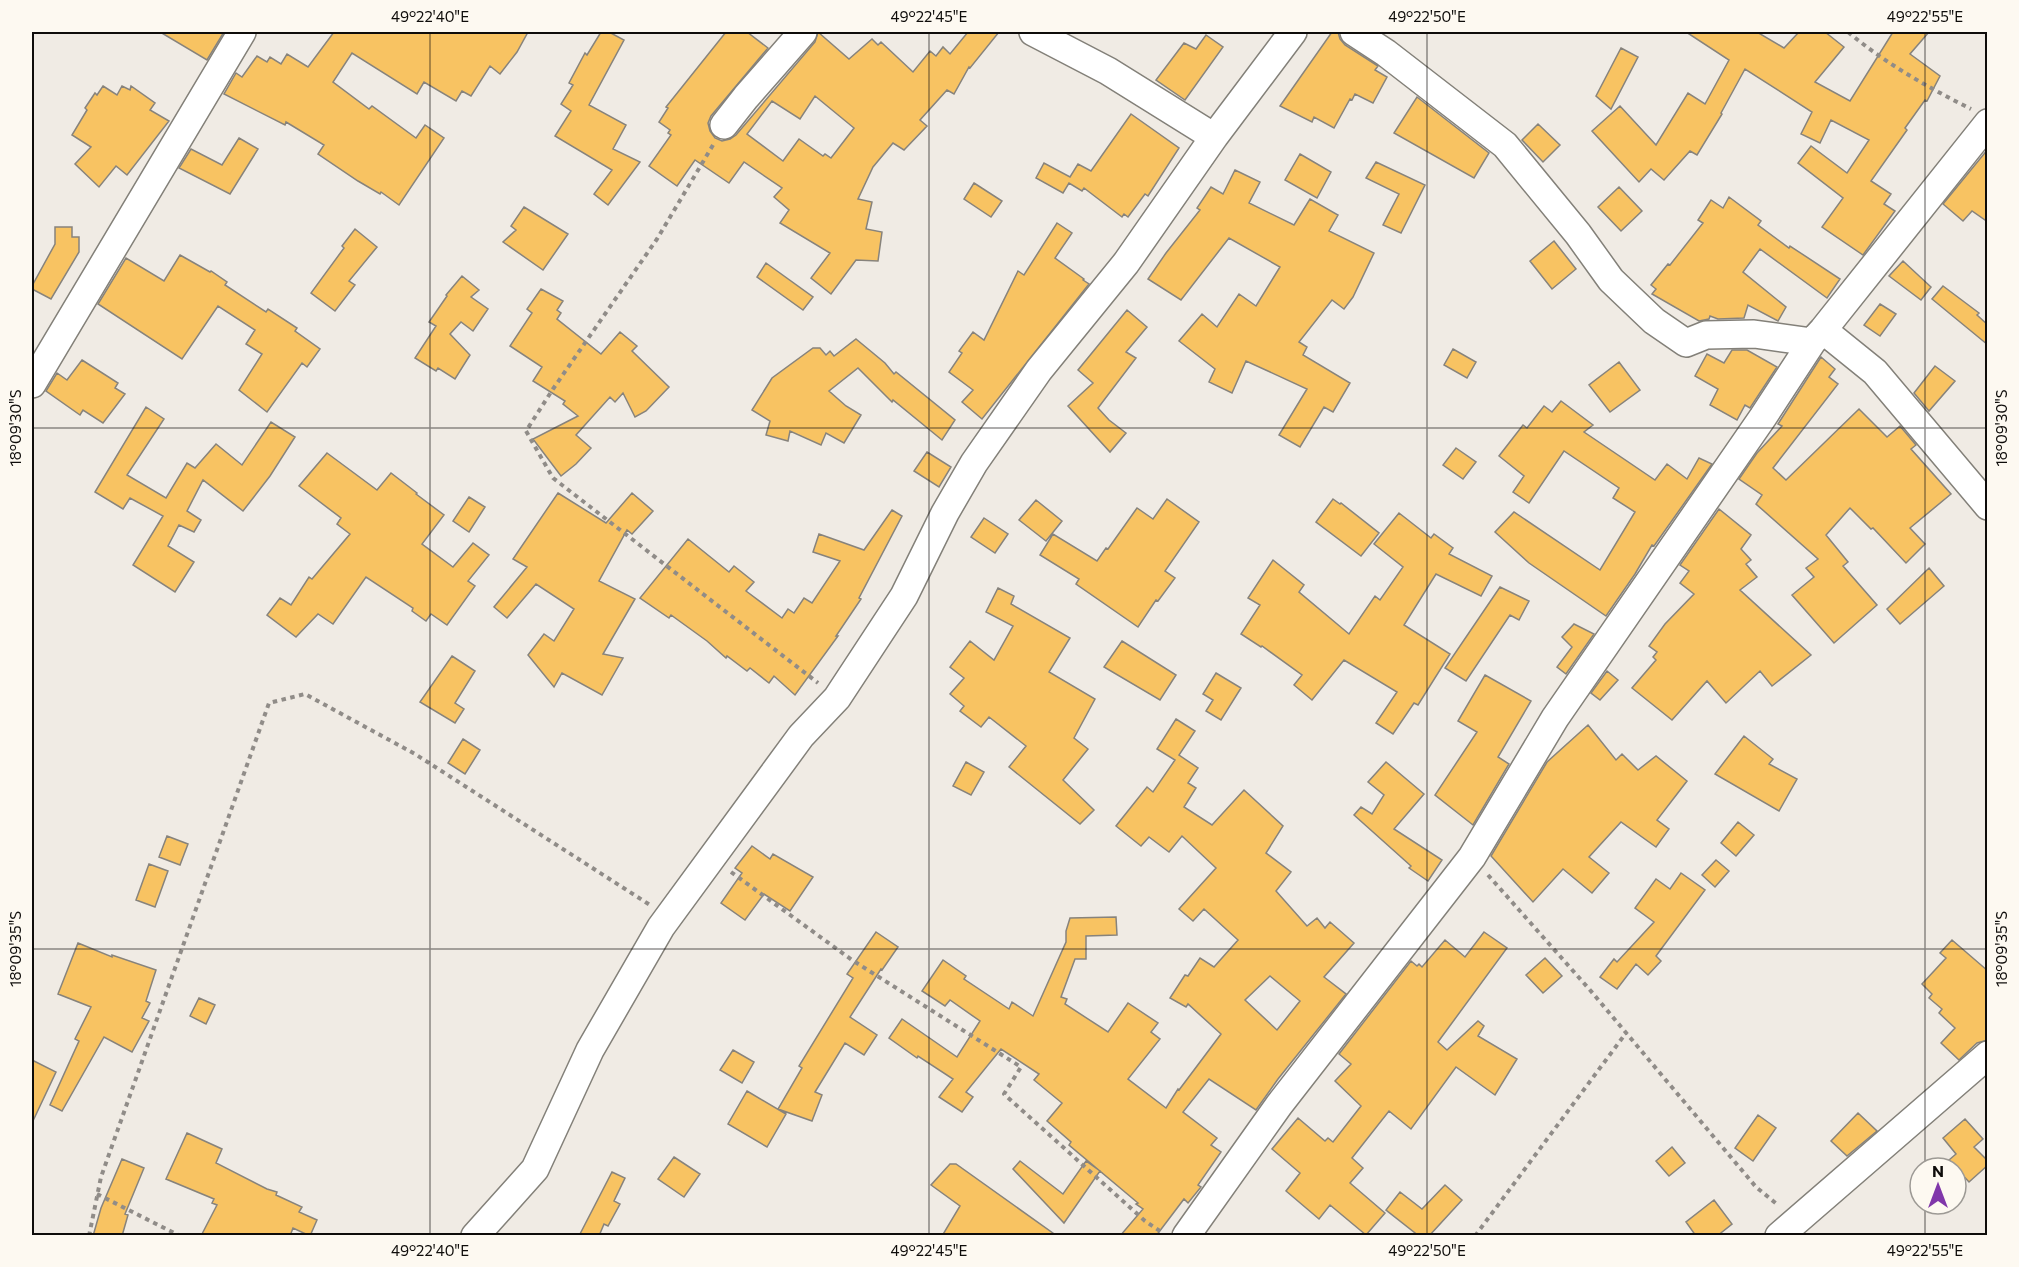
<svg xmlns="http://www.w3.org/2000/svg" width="2019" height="1267" font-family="Commissioner,sans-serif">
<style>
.building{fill:#f8c362;stroke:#87837c;stroke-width:1.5;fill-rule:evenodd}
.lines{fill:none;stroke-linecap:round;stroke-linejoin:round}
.minor-casing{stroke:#838079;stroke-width:30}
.path{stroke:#908c88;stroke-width:4;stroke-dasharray:4.5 4.5;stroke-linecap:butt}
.minor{stroke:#fff;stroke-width:27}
.ticks{fill:none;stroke:#0e0c0a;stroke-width:1.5;stroke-opacity:0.45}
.neatline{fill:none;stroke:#0e0c0a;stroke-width:2}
.ticks-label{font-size:15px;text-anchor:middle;fill:#0e0c0a}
</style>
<rect width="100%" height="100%" fill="#f0ebe4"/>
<path class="building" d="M 160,32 L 224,32 L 207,60 Z
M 334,32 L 528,32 L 517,52 L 500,74 L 490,66 L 471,96 L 462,91 L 456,101 L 424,82 L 417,94 L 352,53 L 333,82 L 369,109 L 372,106 L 416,138 L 425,125 L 444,138 L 399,205 L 381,192 L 380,194 L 358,181 L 318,154 L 324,145 L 286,122 L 285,125 L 224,94 L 236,73 L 242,77 L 257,56 L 267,62 L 270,57 L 281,64 L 287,54 L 308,67 Z
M 601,32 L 609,32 L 624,40 L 589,105 L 626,125 L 613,149 L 640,162 L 608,205 L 594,194 L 612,170 L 555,136 L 571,111 L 561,104 L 573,85 L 569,83 L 585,53 L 587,55 Z
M 726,32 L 747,32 L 768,48 L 711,116 L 708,123 L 710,131 L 715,138 L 722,141 L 730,139 L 736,135 L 815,42 L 818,32 L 849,59 L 872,39 L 878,45 L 881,42 L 913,72 L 930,51 L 936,56 L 943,47 L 950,54 L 968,32 L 999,32 L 970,68 L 969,67 L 954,94 L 947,90 L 920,120 L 927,126 L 904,150 L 893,143 L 873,167 L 858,199 L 872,202 L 866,229 L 882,232 L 878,261 L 856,260 L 831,294 L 811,278 L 830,253 L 780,223 L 789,210 L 774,197 L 782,188 L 744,162 L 729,183 L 695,160 L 677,186 L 649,166 L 671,135 L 668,133 L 670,130 L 659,122 L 668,108 L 666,107 ZM 815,96 L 854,128 L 831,158 L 825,154 L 823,156 L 799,139 L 783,161 L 747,134 L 772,101 L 800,119 Z
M 1332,32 L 1338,32 L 1340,39 L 1345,45 L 1378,66 L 1375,70 L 1387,77 L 1373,103 L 1355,94 L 1352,100 L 1350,99 L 1334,128 L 1314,117 L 1312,122 L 1280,106 Z
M 1686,32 L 1757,32 L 1784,48 L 1799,32 L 1825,32 L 1844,47 L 1815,82 L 1850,101 L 1893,32 L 1929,32 L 1910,54 L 1940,76 L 1927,101 L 1925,100 L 1905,128 L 1907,130 L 1871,181 L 1891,194 L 1884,204 L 1895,211 L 1863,255 L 1822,227 L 1843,198 L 1798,163 L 1811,146 L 1847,173 L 1869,140 L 1831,120 L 1820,143 L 1801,134 L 1812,112 L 1745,69 L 1721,113 L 1722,114 L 1697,155 L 1690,151 L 1664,180 L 1651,169 L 1639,182 L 1592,131 L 1620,106 L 1656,145 L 1688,93 L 1705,104 L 1729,60 Z
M 1206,35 L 1223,47 L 1185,100 L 1156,80 L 1184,43 L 1196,49 Z
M 1621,48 L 1638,57 L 1611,109 L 1596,96 Z
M 103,86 L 117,95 L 122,86 L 130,90 L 131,86 L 155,103 L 150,110 L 169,121 L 127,175 L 116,166 L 99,187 L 75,164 L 91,147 L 72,135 L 87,110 L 85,108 L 95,93 L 97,95 Z
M 1417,97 L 1489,153 L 1474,178 L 1394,133 Z
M 1131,114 L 1179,148 L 1148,196 L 1145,194 L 1128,217 L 1124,214 L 1122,217 L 1084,188 L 1082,191 L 1069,183 L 1063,193 L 1036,178 L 1044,163 L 1070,177 L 1078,164 L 1091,171 Z
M 1538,124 L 1560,145 L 1543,162 L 1522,140 Z
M 239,138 L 258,149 L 230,194 L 179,168 L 191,149 L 222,165 Z
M 1988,149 L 1988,222 L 1972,211 L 1963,221 L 1943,204 Z
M 1300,154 L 1331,172 L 1317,198 L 1285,180 Z
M 1376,162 L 1425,185 L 1401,233 L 1383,225 L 1399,194 L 1366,178 Z
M 1235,170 L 1260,182 L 1249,203 L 1294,225 L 1310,199 L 1338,215 L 1329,231 L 1374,253 L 1353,297 L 1344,309 L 1332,300 L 1299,342 L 1307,347 L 1303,355 L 1350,383 L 1333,412 L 1324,407 L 1300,447 L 1279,435 L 1307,389 L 1246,361 L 1232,393 L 1209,382 L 1215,369 L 1179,341 L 1202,314 L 1217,327 L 1239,294 L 1256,306 L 1280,267 L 1229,238 L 1181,300 L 1148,279 L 1166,253 L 1200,210 L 1197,208 L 1211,187 L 1223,194 Z
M 974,183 L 1002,201 L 991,217 L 964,199 Z
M 1619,187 L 1642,211 L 1621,231 L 1598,207 Z
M 1729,197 L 1761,221 L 1758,225 L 1789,248 L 1790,246 L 1840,279 L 1827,298 L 1760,249 L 1743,272 L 1786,307 L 1778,321 L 1748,305 L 1744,318 L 1718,319 L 1710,316 L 1709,319 L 1699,321 L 1652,294 L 1656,289 L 1651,285 L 1668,264 L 1670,265 L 1703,223 L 1698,220 L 1711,200 L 1723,208 Z
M 524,207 L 568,234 L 543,270 L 503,242 L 516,230 L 511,226 Z
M 1057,223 L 1072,233 L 1055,258 L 1084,279 L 1083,280 L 1089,284 L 982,419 L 962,402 L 973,390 L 949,372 L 962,353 L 959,351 L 973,332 L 984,340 L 1018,271 L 1024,275 Z
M 55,227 L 72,227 L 72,237 L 79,237 L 79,252 L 51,299 L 32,289 L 32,286 L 55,244 Z
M 355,229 L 377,247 L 349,281 L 355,285 L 335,311 L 311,293 L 344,248 L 342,246 Z
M 1554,241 L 1576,269 L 1552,289 L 1530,261 Z
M 180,255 L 210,272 L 211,271 L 227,282 L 225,285 L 266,312 L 268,309 L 297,328 L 295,331 L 320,349 L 307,367 L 302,363 L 267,412 L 239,390 L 262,354 L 246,344 L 255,330 L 218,306 L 182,359 L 98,304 L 126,258 L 164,281 Z
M 1903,261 L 1931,287 L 1921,300 L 1889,276 Z
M 766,263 L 813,297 L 803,310 L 757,277 Z
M 462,276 L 479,290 L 471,297 L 488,309 L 473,331 L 461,322 L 450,334 L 470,355 L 455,379 L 438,368 L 436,371 L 415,358 L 436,326 L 429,322 L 447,296 L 446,295 Z
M 1943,286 L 1979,313 L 1977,315 L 1988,325 L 1988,345 L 1932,299 Z
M 541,289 L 563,301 L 557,310 L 561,313 L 557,319 L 601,354 L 620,332 L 637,346 L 632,351 L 669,387 L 646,411 L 635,417 L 623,393 L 615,402 L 610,397 L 576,435 L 591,448 L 576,464 L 561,476 L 533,439 L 578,416 L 563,404 L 565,401 L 533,381 L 542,367 L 510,346 L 532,313 L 527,309 Z
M 1880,304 L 1896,314 L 1880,336 L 1864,325 Z
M 1127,310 L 1147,327 L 1126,352 L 1136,358 L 1098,408 L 1109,420 L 1126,433 L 1110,452 L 1068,406 L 1093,383 L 1078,370 Z
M 856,339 L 885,363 L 894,374 L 896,372 L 955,420 L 942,440 L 893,400 L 892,402 L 858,368 L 829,391 L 846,406 L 861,415 L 844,443 L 826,433 L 821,445 L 790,431 L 788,441 L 766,435 L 770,421 L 752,410 L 772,378 L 813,348 L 820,348 L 826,355 L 830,351 L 834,356 Z
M 1453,349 L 1476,362 L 1467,378 L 1444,365 Z
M 1732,350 L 1747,350 L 1777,367 L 1750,408 L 1745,405 L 1737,420 L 1710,405 L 1718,389 L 1695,376 L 1707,354 L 1724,363 Z
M 1821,357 L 1835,369 L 1829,377 L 1838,384 L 1773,468 L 1786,480 L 1859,409 L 1887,437 L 1900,426 L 1916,445 L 1911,449 L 1951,494 L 1910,528 L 1925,544 L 1906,563 L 1873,528 L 1871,529 L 1850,508 L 1826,535 L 1848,562 L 1843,566 L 1877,605 L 1834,643 L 1792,595 L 1814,577 L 1806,568 L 1818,559 L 1756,504 L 1762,495 L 1739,479 L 1757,453 L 1782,426 L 1778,424 Z
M 82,360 L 118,383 L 115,388 L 125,394 L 103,423 L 83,410 L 80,415 L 46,391 L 57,373 L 67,380 Z
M 1619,362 L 1640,390 L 1610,412 L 1589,385 Z
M 1935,366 L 1955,381 L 1929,411 L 1914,393 Z
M 1561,401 L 1593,425 L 1584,432 L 1655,480 L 1667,464 L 1687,479 L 1699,458 L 1712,464 L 1654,546 L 1652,545 L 1635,574 L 1606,616 L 1529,563 L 1495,532 L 1514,512 L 1600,570 L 1635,512 L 1613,498 L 1619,488 L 1564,451 L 1529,503 L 1513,492 L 1524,476 L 1499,456 L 1523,425 L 1527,428 L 1544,406 L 1552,412 Z
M 146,407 L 164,419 L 127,475 L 166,498 L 187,463 L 195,468 L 216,444 L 242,465 L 271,422 L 295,437 L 270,476 L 243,511 L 203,480 L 187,511 L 201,520 L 194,532 L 179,525 L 168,546 L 194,562 L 175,592 L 133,565 L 163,516 L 130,498 L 123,509 L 95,492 Z
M 1456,448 L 1476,462 L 1463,479 L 1443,465 Z
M 927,452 L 951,467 L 939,487 L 914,471 Z
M 327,453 L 377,490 L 391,473 L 417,493 L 416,494 L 444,515 L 422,544 L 453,567 L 473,543 L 489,555 L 468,581 L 475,586 L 447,625 L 431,614 L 426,621 L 412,611 L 413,608 L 366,577 L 333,624 L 318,614 L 296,637 L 267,615 L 280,598 L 291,605 L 309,577 L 312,579 L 350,534 L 337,524 L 341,518 L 299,486 Z
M 558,493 L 606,523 L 632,493 L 653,511 L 632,534 L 627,530 L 599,581 L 635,599 L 603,654 L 623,658 L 602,695 L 562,673 L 554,687 L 528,655 L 544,634 L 554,641 L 574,609 L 536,584 L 507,618 L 494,607 L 527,567 L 513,559 Z
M 469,497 L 485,507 L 469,532 L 453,521 Z
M 1167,499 L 1199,522 L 1165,571 L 1175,578 L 1158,601 L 1156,600 L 1138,627 L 1076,584 L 1079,579 L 1040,555 L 1053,534 L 1097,561 L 1106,548 L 1108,549 L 1137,508 L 1153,519 Z
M 1333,499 L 1340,504 L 1341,503 L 1379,533 L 1361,556 L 1316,522 Z
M 1036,500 L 1062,521 L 1046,541 L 1019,520 Z
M 1719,509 L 1751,535 L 1741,549 L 1751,560 L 1746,564 L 1757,577 L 1740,590 L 1811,655 L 1772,686 L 1760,671 L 1726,703 L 1707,681 L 1672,720 L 1632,688 L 1656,660 L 1653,657 L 1657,652 L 1649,646 L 1665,624 L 1694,594 L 1680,583 L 1689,571 L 1680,565 Z
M 892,510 L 902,516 L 859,598 L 861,599 L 836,636 L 838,636 L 795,695 L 774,676 L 769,683 L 750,668 L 747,671 L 727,656 L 726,658 L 707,641 L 671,615 L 669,618 L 640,598 L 688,539 L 729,572 L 734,566 L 754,582 L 746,591 L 782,618 L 788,609 L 794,613 L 804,598 L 812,603 L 840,561 L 813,552 L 819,534 L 864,550 Z
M 1399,513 L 1431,538 L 1434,534 L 1453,548 L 1449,554 L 1492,576 L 1481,596 L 1436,574 L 1404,625 L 1450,654 L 1418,705 L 1414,703 L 1393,734 L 1376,723 L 1397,692 L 1344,660 L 1312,700 L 1294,685 L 1302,675 L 1262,646 L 1261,647 L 1241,634 L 1260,605 L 1248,598 L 1273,560 L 1304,585 L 1299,592 L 1349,634 L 1375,596 L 1380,600 L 1403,567 L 1374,544 Z
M 984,518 L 1008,534 L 995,553 L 971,537 Z
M 1929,568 L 1944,586 L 1900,624 L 1887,609 Z
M 1500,587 L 1529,601 L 1519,620 L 1510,615 L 1466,681 L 1445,668 Z
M 998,588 L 1014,596 L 1011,604 L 1070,638 L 1049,672 L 1095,699 L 1074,738 L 1088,749 L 1063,780 L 1094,810 L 1080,824 L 1009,767 L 1026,746 L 989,717 L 981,727 L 960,711 L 964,706 L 950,694 L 964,678 L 950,667 L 970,641 L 994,660 L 1013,626 L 986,612 Z
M 1574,624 L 1594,634 L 1566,674 L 1557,667 L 1572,647 L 1562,637 Z
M 1122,641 L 1176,675 L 1160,700 L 1104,667 Z
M 452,656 L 475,671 L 455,703 L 464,709 L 455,723 L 420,702 Z
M 1607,671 L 1618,680 L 1600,700 L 1591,693 Z
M 1216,673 L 1241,688 L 1221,720 L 1206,711 L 1213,700 L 1203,694 Z
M 1485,675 L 1531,701 L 1498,757 L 1509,764 L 1473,825 L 1435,795 L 1477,732 L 1458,721 Z
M 1176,719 L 1195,731 L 1179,755 L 1198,768 L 1188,783 L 1196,788 L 1184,807 L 1212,825 L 1244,790 L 1283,826 L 1266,853 L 1291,872 L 1276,891 L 1307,926 L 1317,918 L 1325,928 L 1330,922 L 1354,943 L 1324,977 L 1346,994 L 1278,1079 L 1256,1110 L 1209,1079 L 1183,1112 L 1217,1138 L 1211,1145 L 1221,1152 L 1198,1185 L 1201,1187 L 1188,1203 L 1184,1199 L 1156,1236 L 1120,1236 L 1143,1209 L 1136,1204 L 1138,1203 L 1069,1145 L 1071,1142 L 1047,1121 L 1062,1103 L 1034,1080 L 1039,1074 L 1001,1049 L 966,1092 L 973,1097 L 962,1112 L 939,1097 L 953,1079 L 918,1056 L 917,1058 L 889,1038 L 902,1019 L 957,1057 L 980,1021 L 950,1000 L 945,1006 L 922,991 L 943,960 L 966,976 L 964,979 L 1009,1009 L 1012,1002 L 1033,1016 L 1066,942 L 1066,931 L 1070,918 L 1116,917 L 1117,935 L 1086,936 L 1086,959 L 1075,959 L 1061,997 L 1067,999 L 1065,1004 L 1108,1032 L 1128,1003 L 1158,1023 L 1151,1032 L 1160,1039 L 1128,1079 L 1166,1108 L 1178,1089 L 1179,1090 L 1221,1034 L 1188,1004 L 1186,1007 L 1170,998 L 1185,975 L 1188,976 L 1200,958 L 1214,967 L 1238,940 L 1204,909 L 1193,921 L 1179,909 L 1216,868 L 1182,836 L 1169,852 L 1149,837 L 1141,846 L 1116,826 L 1147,787 L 1153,792 L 1175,760 L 1157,749 ZM 1270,976 L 1300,1001 L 1277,1030 L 1245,1000 Z
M 1588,725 L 1616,760 L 1622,754 L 1638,770 L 1656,756 L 1687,781 L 1657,820 L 1669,829 L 1656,847 L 1621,822 L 1589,857 L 1609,873 L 1592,893 L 1563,869 L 1533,902 L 1491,856 L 1547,762 Z
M 1744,736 L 1773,759 L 1769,764 L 1797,779 L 1779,811 L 1715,774 Z
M 463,739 L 480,750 L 465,774 L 448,763 Z
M 966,762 L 984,772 L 971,795 L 953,786 Z
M 1386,762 L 1424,794 L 1394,829 L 1442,860 L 1428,881 L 1409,868 L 1411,866 L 1354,815 L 1361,807 L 1372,814 L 1384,795 L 1368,782 Z
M 1738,822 L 1754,835 L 1736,856 L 1721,843 Z
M 167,836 L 188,844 L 180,865 L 159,857 Z
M 752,846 L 770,859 L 773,854 L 813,877 L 790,911 L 764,894 L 745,920 L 721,903 L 742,873 L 735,868 Z
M 1716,860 L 1729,871 L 1715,887 L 1702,875 Z
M 149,864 L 168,871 L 155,907 L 136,900 Z
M 1681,873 L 1705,890 L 1656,956 L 1661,961 L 1648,975 L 1636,964 L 1617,989 L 1600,977 L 1614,959 L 1617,962 L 1654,922 L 1635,908 L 1656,879 L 1670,889 Z
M 876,932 L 898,947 L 882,970 L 881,969 L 850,1017 L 877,1035 L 864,1055 L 845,1043 L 815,1092 L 822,1095 L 812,1121 L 778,1109 L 802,1068 L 799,1066 L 853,978 L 847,974 Z
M 1484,932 L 1507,948 L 1438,1042 L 1447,1050 L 1478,1021 L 1484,1026 L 1478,1036 L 1517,1059 L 1495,1095 L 1456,1067 L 1411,1129 L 1389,1111 L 1352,1158 L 1363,1168 L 1350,1183 L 1385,1213 L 1366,1235 L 1330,1205 L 1319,1219 L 1286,1191 L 1300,1173 L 1272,1149 L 1298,1118 L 1325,1141 L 1328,1138 L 1333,1142 L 1361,1106 L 1335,1081 L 1351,1064 L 1339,1054 L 1411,961 L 1417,966 L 1419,964 L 1422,967 L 1445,940 L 1465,957 Z
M 1952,940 L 1988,971 L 1988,1040 L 1977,1043 L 1959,1060 L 1941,1043 L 1955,1028 L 1939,1013 L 1942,1009 L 1929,998 L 1932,994 L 1922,984 L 1946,958 L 1940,953 Z
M 78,943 L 112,957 L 112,955 L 156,970 L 146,1001 L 150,1003 L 142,1018 L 149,1021 L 132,1052 L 104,1037 L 62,1111 L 50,1105 L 79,1041 L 75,1039 L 91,1007 L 58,994 Z
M 1545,958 L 1562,976 L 1543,993 L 1526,975 Z
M 199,998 L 215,1005 L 206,1024 L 190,1016 Z
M 733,1050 L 754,1062 L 742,1083 L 720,1070 Z
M 32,1060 L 56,1072 L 32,1123 Z
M 747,1091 L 786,1114 L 767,1147 L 728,1124 Z
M 1858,1113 L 1877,1131 L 1847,1156 L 1831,1141 Z
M 1758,1115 L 1776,1128 L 1753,1161 L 1735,1148 Z
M 1965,1119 L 1983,1139 L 1974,1147 L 1988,1161 L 1988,1165 L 1969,1182 L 1949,1160 L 1956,1154 L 1943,1138 Z
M 187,1133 L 222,1149 L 216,1163 L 267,1189 L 277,1192 L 276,1195 L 302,1207 L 299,1212 L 317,1220 L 310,1236 L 293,1228 L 290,1236 L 201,1236 L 217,1205 L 212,1203 L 214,1199 L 166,1179 Z
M 1672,1147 L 1685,1163 L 1669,1176 L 1656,1161 Z
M 674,1157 L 700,1174 L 684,1197 L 658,1179 Z
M 122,1159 L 144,1168 L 125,1214 L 128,1215 L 122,1236 L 93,1236 L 101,1208 Z
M 1020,1161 L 1063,1194 L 1086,1161 L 1100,1171 L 1064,1223 L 1013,1169 Z
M 950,1164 L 956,1164 L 1057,1236 L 942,1236 L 960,1206 L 931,1185 Z
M 612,1172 L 625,1178 L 614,1201 L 620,1204 L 608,1226 L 604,1224 L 599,1236 L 579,1236 Z
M 1445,1185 L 1462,1200 L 1429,1236 L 1419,1236 L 1386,1210 L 1400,1192 L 1422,1209 Z
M 1714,1200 L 1732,1224 L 1717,1236 L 1696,1236 L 1686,1222 Z"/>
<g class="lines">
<defs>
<path id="minor" d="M 1033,32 L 1108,71 L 1214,137
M 1354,32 L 1386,53 L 1505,145 L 1578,234 L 1611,280 L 1654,321 L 1686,343 L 1706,335 L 1754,334 L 1812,342
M 724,125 L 746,97 L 803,32
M 1823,330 L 1875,372 L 1988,506
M 32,384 L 242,32
M 475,1236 L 535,1169 L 590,1050 L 661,927 L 801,736 L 837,698 L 904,596 L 945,513 L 974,463 L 1039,370 L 1126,263 L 1214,137 L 1293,32
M 1186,1236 L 1279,1105 L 1472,857 L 1555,718 L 1763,417 L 1812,342 L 1823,330 L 1988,123
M 1779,1236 L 1988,1055"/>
</defs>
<use href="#minor" class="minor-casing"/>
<path class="path" d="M 1848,32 C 1885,63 1927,87 1971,109
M 713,145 L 657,239 L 553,389 L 526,431 L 553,478 L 818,683
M 731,872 L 852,960 L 1021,1067 L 1004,1094 L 1145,1221 L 1163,1233
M 1488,875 L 1590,990 L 1756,1187 L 1778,1205
M 97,1194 L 180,1236
M 89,1236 L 101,1177 L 269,703 L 305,694 L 415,754 L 650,905
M 1475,1236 L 1626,1033"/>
<use href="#minor" class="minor"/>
</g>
<path class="ticks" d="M 430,32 L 430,1236M 929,32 L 929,1236M 1427,32 L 1427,1236M 1925,32 L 1925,1168M 32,428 L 1988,428M 32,949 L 1988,949M 1925,1204 L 1925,1236"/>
<rect width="2019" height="1267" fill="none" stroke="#fdf9f1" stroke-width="66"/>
<g transform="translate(1938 1186)"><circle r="28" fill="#fdf9f1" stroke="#9d9a95" stroke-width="1.5"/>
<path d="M0-4.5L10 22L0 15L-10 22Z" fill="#8037aa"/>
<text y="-9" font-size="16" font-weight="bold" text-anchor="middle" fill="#0e0c0a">N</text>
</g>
<rect x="33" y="33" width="1953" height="1201" class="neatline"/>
<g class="ticks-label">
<text x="430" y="22">49°22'40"E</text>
<text x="929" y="22">49°22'45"E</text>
<text x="1427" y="22">49°22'50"E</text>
<text x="1925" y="22">49°22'55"E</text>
<text transform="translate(16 428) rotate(-90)" y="5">18°09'30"S</text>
<text transform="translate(2002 428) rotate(-90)" y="5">18°09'30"S</text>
<text transform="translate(16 949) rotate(-90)" y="5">18°09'35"S</text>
<text transform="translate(2002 949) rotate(-90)" y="5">18°09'35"S</text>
<text x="430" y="1256">49°22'40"E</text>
<text x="929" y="1256">49°22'45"E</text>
<text x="1427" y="1256">49°22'50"E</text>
<text x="1925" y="1256">49°22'55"E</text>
</g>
</svg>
